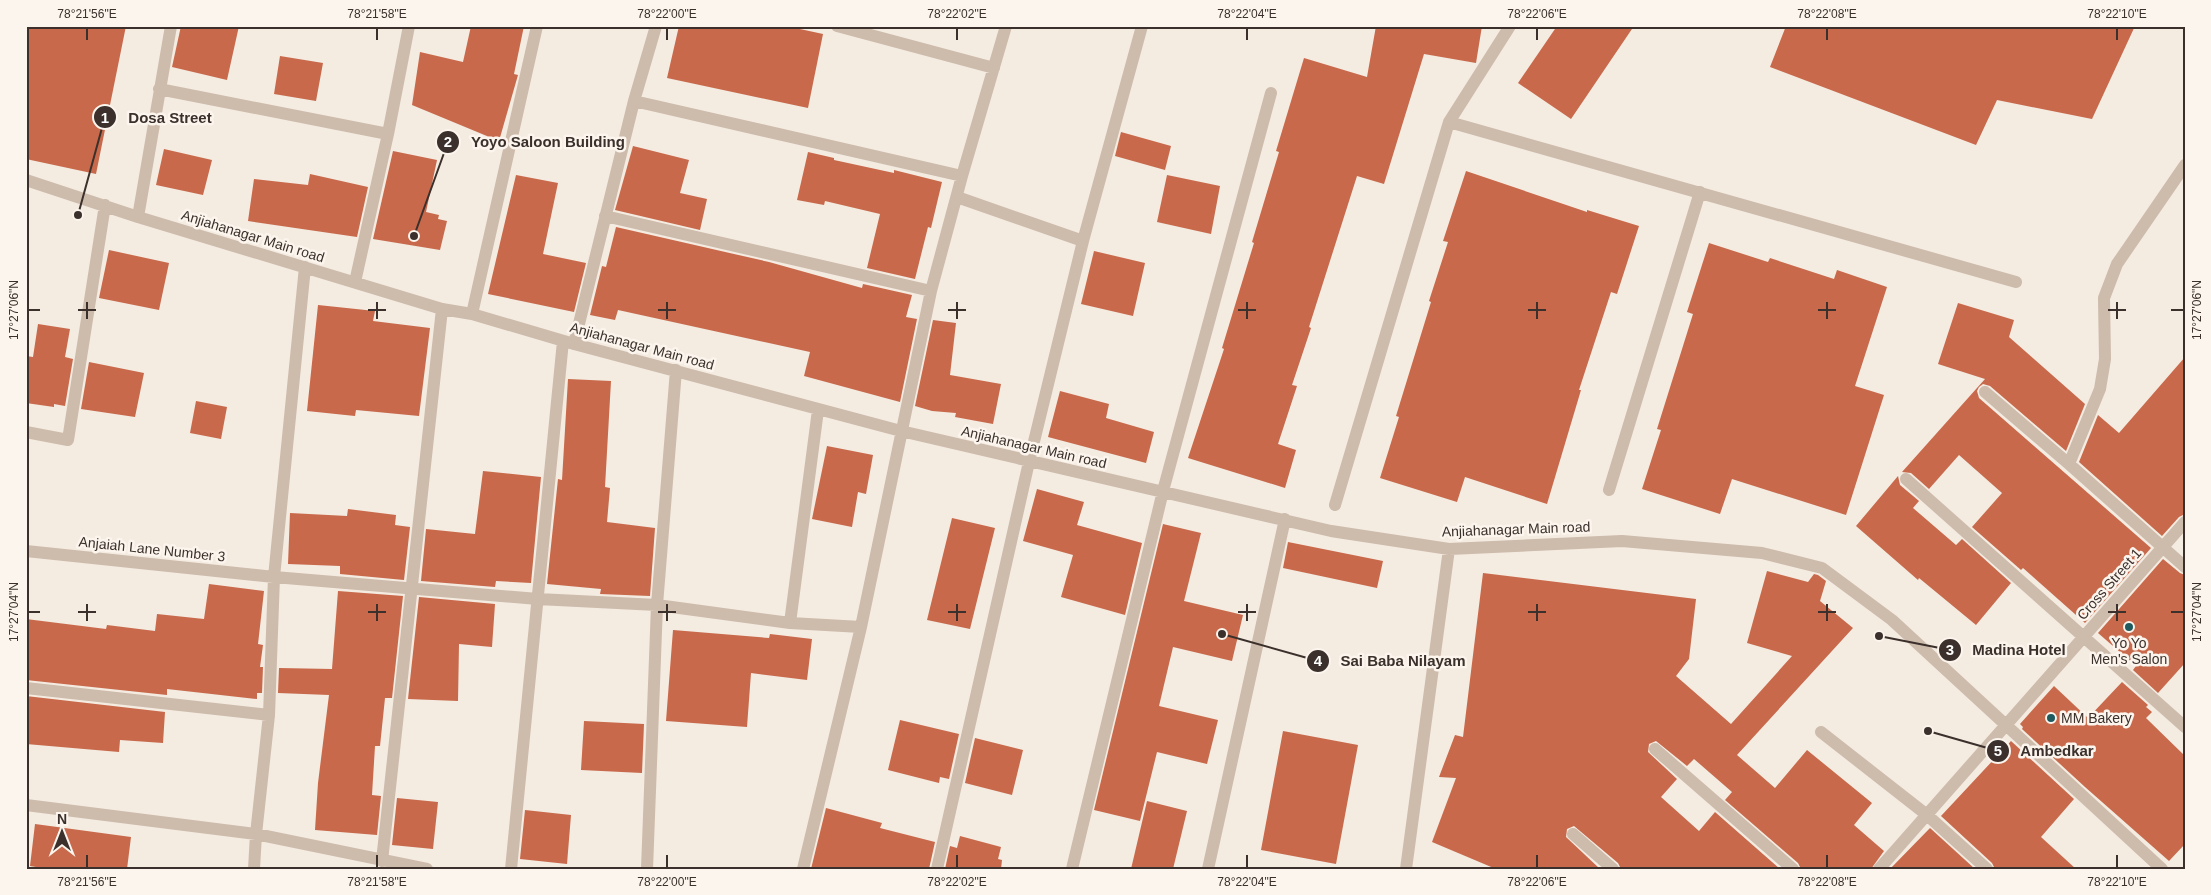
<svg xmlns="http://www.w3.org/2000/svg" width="2211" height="895" font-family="Helvetica,sans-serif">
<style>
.building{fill:#c8694b}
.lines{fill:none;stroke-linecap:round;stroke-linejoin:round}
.street{stroke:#cdbbac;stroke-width:12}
.ticks{fill:none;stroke:#3b302b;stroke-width:2}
.poi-dot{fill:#1f5a5e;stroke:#fbf5ee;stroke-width:2}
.labels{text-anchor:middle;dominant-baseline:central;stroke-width:5;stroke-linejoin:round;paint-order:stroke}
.street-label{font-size:14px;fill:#3b302b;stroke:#fbf5ee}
.poi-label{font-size:14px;fill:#3b302b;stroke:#fbf5ee}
.leader{fill:none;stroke:#3b302b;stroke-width:2}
.callout-dot{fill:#3b302b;stroke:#fbf5ee;stroke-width:2}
.mark-label{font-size:15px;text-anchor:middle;font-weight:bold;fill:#fff}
.callout-label{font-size:15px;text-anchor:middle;font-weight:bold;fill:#3b302b;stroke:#fbf5ee;stroke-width:5;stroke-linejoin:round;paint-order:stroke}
.neatline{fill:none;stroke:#3b302b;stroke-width:2}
.ticks-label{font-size:12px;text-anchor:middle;fill:#3b302b}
</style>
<rect width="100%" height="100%" fill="#f4ebe1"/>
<path class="building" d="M 26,26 L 126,26 L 96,174 L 26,159 Z
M 181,26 L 239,26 L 227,80 L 172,67 Z
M 471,26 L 524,26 L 514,74 L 518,75 L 499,141 L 412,105 L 420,52 L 463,62 Z
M 679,26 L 786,26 L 823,34 L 808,108 L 667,78 Z
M 1376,26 L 1482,26 L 1476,63 L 1424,54 L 1384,184 L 1357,176 L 1309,327 L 1311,328 L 1292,385 L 1297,386 L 1278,444 L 1296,450 L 1285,488 L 1188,458 L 1224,349 L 1222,348 L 1254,243 L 1252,242 L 1279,152 L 1276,151 L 1304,58 L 1367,77 Z
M 1557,26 L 1634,26 L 1571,119 L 1518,83 Z
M 1786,26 L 2135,26 L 2092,119 L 1997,100 L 1976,145 L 1770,67 Z
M 280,56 L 323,63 L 316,101 L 274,94 Z
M 1121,132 L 1171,146 L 1165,170 L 1115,156 Z
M 633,146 L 689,160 L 680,193 L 707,199 L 700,230 L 615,210 Z
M 164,149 L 212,160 L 203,195 L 156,185 Z
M 393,151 L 437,160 L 426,212 L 439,215 L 438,219 L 447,221 L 440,250 L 373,239 Z
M 808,152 L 834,158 L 834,160 L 894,173 L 894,170 L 942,182 L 931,228 L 928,227 L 915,279 L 867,268 L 880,214 L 825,201 L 824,205 L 797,200 Z
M 1466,171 L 1587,212 L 1587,210 L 1639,226 L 1617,294 L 1611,292 L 1579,390 L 1581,390 L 1547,504 L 1465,477 L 1457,502 L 1380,478 L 1399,417 L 1396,416 L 1431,302 L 1429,301 L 1448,242 L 1443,241 Z
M 310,174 L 368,187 L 357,237 L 248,221 L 254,179 L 308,185 Z
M 516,175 L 558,183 L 543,254 L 586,263 L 574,312 L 488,294 Z
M 1167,175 L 1220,186 L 1211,234 L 1157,222 Z
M 616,227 L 769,262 L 862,288 L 863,284 L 912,295 L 906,317 L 917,319 L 900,402 L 804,376 L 810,352 L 618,310 L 615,320 L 590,315 L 602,266 L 606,267 Z
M 1709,243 L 1768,262 L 1770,258 L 1834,279 L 1837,270 L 1887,287 L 1855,386 L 1884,395 L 1846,515 L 1732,479 L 1720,514 L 1642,489 L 1661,430 L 1657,429 L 1693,314 L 1687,312 Z
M 109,250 L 169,263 L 159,310 L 99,298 Z
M 1094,251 L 1145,263 L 1133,316 L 1081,304 Z
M 1958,303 L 2014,320 L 2009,337 L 2085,404 L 2066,451 L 1990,386 L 1983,384 L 1979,387 L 1977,391 L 1979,398 L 2151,548 L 2085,623 L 2023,568 L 2021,570 L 1972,527 L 2002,493 L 1959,455 L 1929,489 L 1911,473 L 1902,472 L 1985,379 L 1938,364 Z
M 318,305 L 375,311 L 373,321 L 430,328 L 419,416 L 356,410 L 355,416 L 307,411 Z
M 933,320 L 956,323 L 950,375 L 1001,384 L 993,424 L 955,417 L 956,413 L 932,411 L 915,406 Z
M 38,324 L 70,329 L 65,357 L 73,359 L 65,406 L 54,404 L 54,407 L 26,403 L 26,356 L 33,357 Z
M 2185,357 L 2185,514 L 2179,517 L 2162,536 L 2079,462 L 2098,415 L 2119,433 Z
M 89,362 L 144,373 L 135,417 L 81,409 Z
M 568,379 L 611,381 L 605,487 L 610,488 L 607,522 L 655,528 L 650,596 L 600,594 L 601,589 L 547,584 L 558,479 L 562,480 Z
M 1060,391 L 1109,404 L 1106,418 L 1154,432 L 1146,463 L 1048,437 Z
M 196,401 L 227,407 L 221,439 L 190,433 Z
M 827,446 L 873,455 L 866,494 L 858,492 L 852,527 L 812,519 Z
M 483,471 L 541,477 L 531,583 L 496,581 L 495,587 L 421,581 L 426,529 L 475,534 Z
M 1898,476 L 1900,485 L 1919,501 L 1913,508 L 1956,545 L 1962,539 L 2011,583 L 1976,625 L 1919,578 L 1918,580 L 1856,526 Z
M 1037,489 L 1084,502 L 1077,525 L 1142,543 L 1125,615 L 1061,597 L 1073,555 L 1023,541 Z
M 348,509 L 396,515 L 395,525 L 410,527 L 404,580 L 340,574 L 340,566 L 288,564 L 290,513 L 347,516 Z
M 952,518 L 995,528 L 970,629 L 927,620 Z
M 1163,524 L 1201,533 L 1184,601 L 1243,615 L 1232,661 L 1173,647 L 1159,706 L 1218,720 L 1207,764 L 1157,752 L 1140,821 L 1094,810 Z
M 1288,542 L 1383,561 L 1377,588 L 1283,568 Z
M 2163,559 L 2180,573 L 2185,575 L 2185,663 L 2158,693 L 2133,670 L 2136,666 L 2098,633 Z
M 1767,571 L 1808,582 L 1814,574 L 1818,575 L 1826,581 L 1820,601 L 1853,628 L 1737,755 L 1775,788 L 1807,750 L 1872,803 L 1854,825 L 1884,851 L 1871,869 L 1801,869 L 1798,863 L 1725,800 L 1732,792 L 1694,759 L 1687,766 L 1656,741 L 1649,744 L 1648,752 L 1677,779 L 1661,797 L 1699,831 L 1715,812 L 1780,869 L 1621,869 L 1618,863 L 1574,826 L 1567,829 L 1566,837 L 1600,869 L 1496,869 L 1432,842 L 1456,778 L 1439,777 L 1455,735 L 1463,737 L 1483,573 L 1696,599 L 1689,659 L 1676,676 L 1731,724 L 1792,656 L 1747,643 Z
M 209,584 L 264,591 L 258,644 L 263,645 L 260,667 L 263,667 L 262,693 L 257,693 L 257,699 L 167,689 L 167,695 L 26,680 L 26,619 L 106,629 L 107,625 L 155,631 L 157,614 L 204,619 Z
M 338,591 L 403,596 L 392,698 L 385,698 L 380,746 L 375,746 L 372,795 L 381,796 L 377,835 L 315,830 L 318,783 L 329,695 L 278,693 L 279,668 L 332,669 Z
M 419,597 L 495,604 L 492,647 L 459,644 L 458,701 L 408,699 Z
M 673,630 L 769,638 L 770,634 L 812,639 L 807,680 L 751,673 L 747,727 L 666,721 Z
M 2122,682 L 2148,705 L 2146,707 L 2152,712 L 2146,718 L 2185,756 L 2185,844 L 2169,861 L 2085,787 L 2022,729 L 2023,727 L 2020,724 L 2054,686 L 2088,718 Z
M 26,696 L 165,712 L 163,743 L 120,740 L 119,752 L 26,744 Z
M 900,720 L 959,734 L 949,779 L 940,777 L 939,783 L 888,770 Z
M 584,721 L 644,724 L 642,773 L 581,770 Z
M 1283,731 L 1358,745 L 1336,864 L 1261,850 Z
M 975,738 L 1023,750 L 1012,795 L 965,783 Z
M 2011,741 L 2074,799 L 2041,837 L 2076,869 L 1995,869 L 1992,863 L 1941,816 Z
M 397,798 L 438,802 L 433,849 L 392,845 Z
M 1147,801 L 1187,811 L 1173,869 L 1131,869 Z
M 826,808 L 882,823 L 880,828 L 935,842 L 929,869 L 811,869 Z
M 525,810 L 571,815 L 567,864 L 520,859 Z
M 35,824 L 131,837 L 127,869 L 48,869 L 30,866 Z
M 1930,828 L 1975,869 L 1890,869 Z
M 960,836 L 1001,847 L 998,859 L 1002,860 L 1001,869 L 945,869 L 950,846 L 957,848 Z"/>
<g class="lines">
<path class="street" d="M 837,26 L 994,68
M 159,89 L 388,134
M 634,101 L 962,176
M 1449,122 L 2016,282
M 2185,165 L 2117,264 L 2104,298 L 2105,359 L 2100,389 L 2069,464 L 2185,567
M 26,180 L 138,217 L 442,309 L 472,314 L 574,344 L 901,431 L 1331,531 L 1449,549 L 1622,541 L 1762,553 L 1822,568 L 1892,620 L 2162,869
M 957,197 L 1083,241
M 605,216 L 931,291
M 138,217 L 171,26
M 355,282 L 388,134 L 409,26
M 472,314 L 537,26
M 574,344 L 634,101 L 656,26
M 1985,392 L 2069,464
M 26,432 L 68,440 L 105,205
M 1906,479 L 2185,727
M 1609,490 L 1700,192
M 1335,505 L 1449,122 L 1510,26
M 26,551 L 274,577 L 538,599 L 657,605 L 790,623 L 861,627
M 790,623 L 818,410
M 26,688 L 269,715
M 1821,732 L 1927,815 L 1987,869
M 1655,749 L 1793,869
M 26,805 L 256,834 L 427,869
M 1573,834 L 1613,869
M 382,861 L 442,309
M 254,869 L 256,834 L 269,715 L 274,577 L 305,267
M 511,869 L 563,341
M 647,869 L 657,605 L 676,370
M 803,869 L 861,627 L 931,291 L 962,176 L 1006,26
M 937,869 L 1029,462 L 1083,241 L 1142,26
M 1072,869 L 1163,491 L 1271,93
M 1208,869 L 1285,519
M 1406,869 L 1449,549
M 1879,869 L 2185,522"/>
</g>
<path class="ticks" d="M 87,28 L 87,40M 377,28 L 377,40M 667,28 L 667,40M 957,28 L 957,40M 1247,28 L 1247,40M 1537,28 L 1537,40M 1827,28 L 1827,40M 2117,28 L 2117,40M 87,302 L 87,319M 377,302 L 377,319M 667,302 L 667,319M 957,302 L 957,319M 1247,302 L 1247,319M 1537,302 L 1537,319M 1827,302 L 1827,319M 2117,302 L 2117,319M 28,310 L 40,310M 78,310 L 96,310M 368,310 L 386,310M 658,310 L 676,310M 948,310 L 966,310M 1238,310 L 1256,310M 1528,310 L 1546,310M 1818,310 L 1836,310M 2108,310 L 2126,310M 2171,310 L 2184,310M 87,604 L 87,621M 377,604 L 377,621M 667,604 L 667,621M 957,604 L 957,621M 1247,604 L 1247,621M 1537,604 L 1537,621M 1827,604 L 1827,621M 2117,604 L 2117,621M 28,612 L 40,612M 78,612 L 96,612M 368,612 L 386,612M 658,612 L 676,612M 948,612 L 966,612M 1238,612 L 1256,612M 1528,612 L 1546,612M 1818,612 L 1836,612M 2108,612 L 2126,612M 2171,612 L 2184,612M 87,855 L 87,868M 377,855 L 377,868M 667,855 L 667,868M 957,855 L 957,868M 1247,855 L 1247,868M 1537,855 L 1537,868M 1827,855 L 1827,868M 2117,855 L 2117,868"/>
<g class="poi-dot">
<circle cx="2129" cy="627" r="5"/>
<circle cx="2051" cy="718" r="5"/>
</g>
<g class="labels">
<g class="street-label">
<text transform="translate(253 236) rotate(17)">Anjiahanagar Main road</text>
<text transform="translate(642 346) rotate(15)">Anjiahanagar Main road</text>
<text transform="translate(1034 447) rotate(13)">Anjiahanagar Main road</text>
<text transform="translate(1516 529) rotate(-2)">Anjiahanagar Main road</text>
<text transform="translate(152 549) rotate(6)">Anjaiah Lane Number 3</text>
<text transform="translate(2109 584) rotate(-49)">Cross Street 1</text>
</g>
<g class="poi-label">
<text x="2129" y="643">Yo Yo<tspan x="2129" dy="16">Men's Salon</tspan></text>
<text x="2061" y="718" text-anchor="start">MM Bakery</text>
</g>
</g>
<path class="leader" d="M78 215L105 117M414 236L448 142M1879 636L1950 650M1222 634L1318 661M1928 731L1998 751"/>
<g class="callout-dot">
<circle cx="78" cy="215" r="5"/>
<circle cx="414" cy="236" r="5"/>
<circle cx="1879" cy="636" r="5"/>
<circle cx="1222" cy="634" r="5"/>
<circle cx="1928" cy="731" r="5"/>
<circle cx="105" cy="117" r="12"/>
<circle cx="448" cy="142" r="12"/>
<circle cx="1950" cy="650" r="12"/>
<circle cx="1318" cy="661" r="12"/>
<circle cx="1998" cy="751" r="12"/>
</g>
<g class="mark-label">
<text x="105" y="123">1</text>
<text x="448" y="147">2</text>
<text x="1950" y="655">3</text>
<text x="1318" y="666">4</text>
<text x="1998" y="756">5</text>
</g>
<g class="callout-label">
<text x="170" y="123">Dosa Street</text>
<text x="548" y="147">Yoyo Saloon Building</text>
<text x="2019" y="655">Madina Hotel</text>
<text x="1403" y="666">Sai Baba Nilayam</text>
<text x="2057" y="756">Ambedkar</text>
</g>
<rect width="2211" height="895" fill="none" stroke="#fbf5ee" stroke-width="55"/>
<g transform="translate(62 832)" stroke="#fbf5ee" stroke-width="4" paint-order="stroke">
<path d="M0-4L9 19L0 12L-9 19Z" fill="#3b302b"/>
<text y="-8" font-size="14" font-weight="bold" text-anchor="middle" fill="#3b302b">N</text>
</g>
<rect x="28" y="28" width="2156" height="840" class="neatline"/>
<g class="ticks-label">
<text x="87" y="18">78°21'56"E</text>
<text x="377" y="18">78°21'58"E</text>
<text x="667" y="18">78°22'00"E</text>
<text x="957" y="18">78°22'02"E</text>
<text x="1247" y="18">78°22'04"E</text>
<text x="1537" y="18">78°22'06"E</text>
<text x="1827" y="18">78°22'08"E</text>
<text x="2117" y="18">78°22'10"E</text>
<text transform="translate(14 310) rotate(-90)" y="4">17°27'06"N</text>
<text transform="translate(2197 310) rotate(-90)" y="4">17°27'06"N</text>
<text transform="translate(14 612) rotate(-90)" y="4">17°27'04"N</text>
<text transform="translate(2197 612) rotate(-90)" y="4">17°27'04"N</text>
<text x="87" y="886">78°21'56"E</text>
<text x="377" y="886">78°21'58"E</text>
<text x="667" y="886">78°22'00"E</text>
<text x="957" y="886">78°22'02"E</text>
<text x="1247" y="886">78°22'04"E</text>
<text x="1537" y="886">78°22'06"E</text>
<text x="1827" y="886">78°22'08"E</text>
<text x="2117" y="886">78°22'10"E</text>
</g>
</svg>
